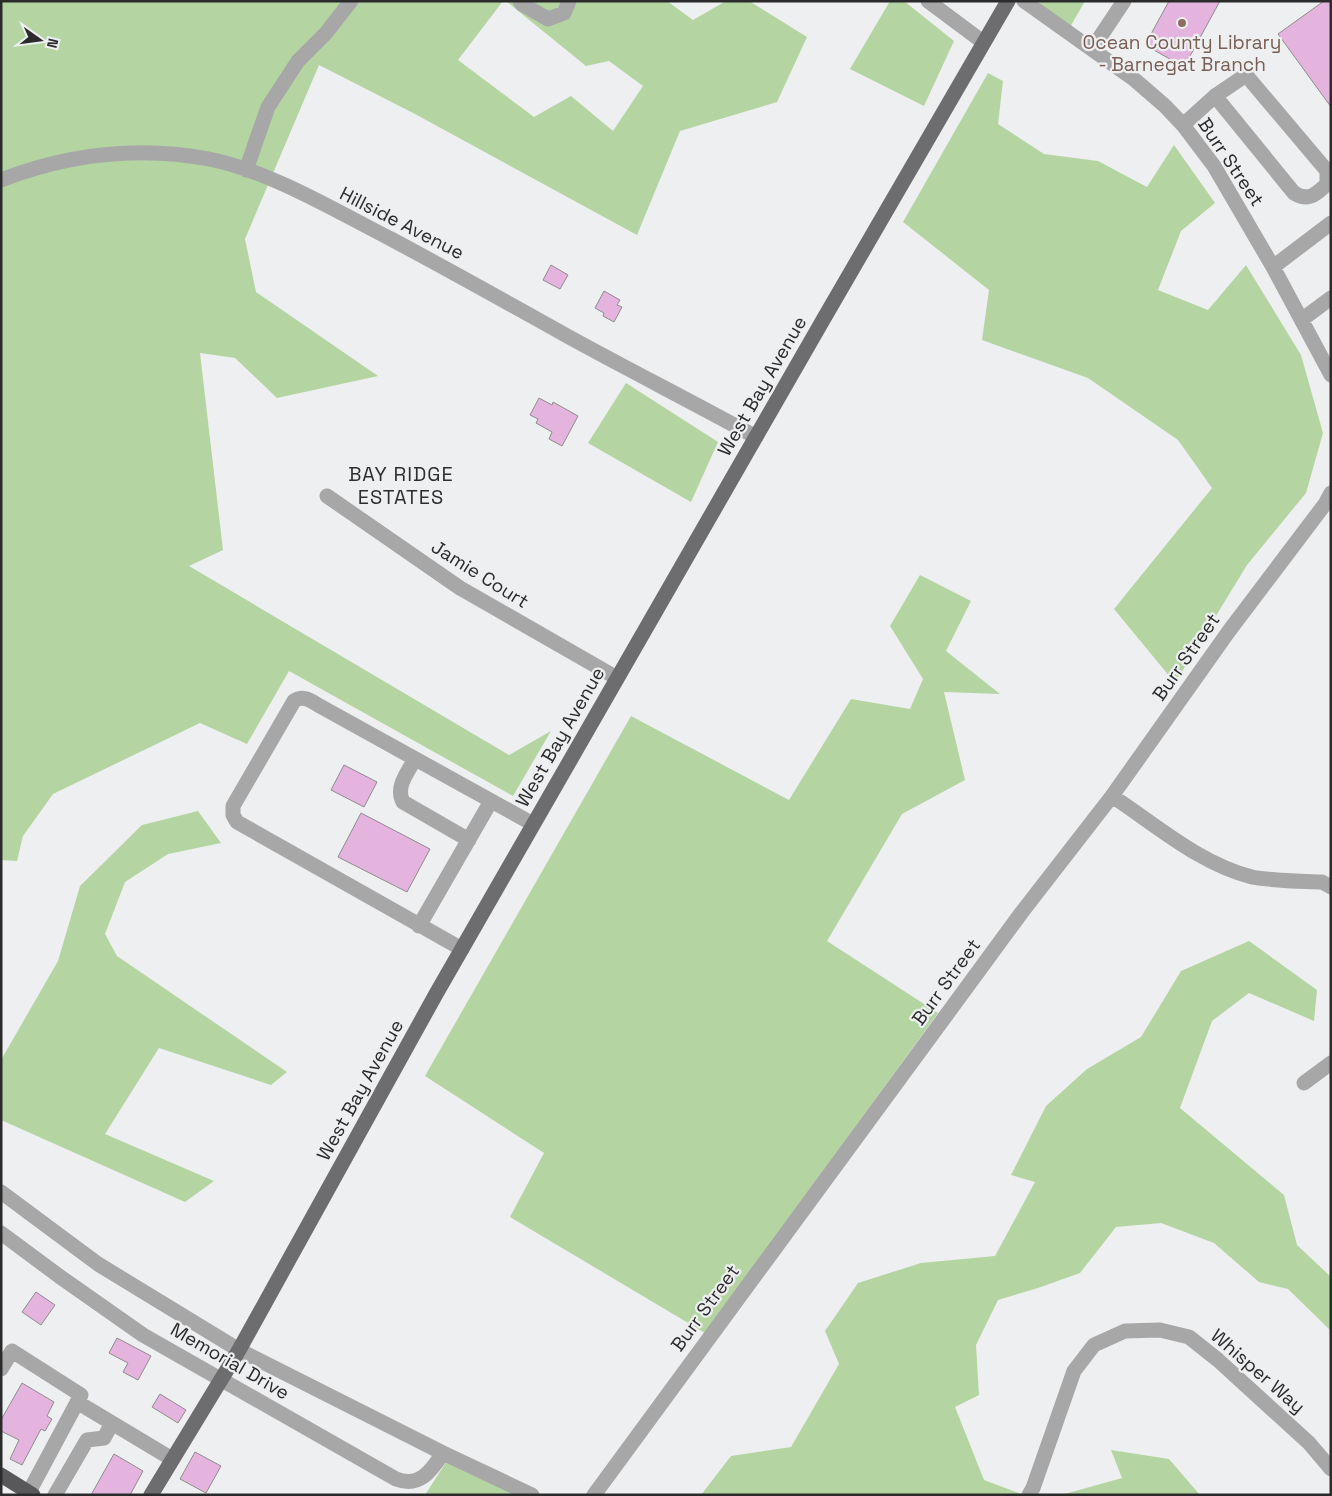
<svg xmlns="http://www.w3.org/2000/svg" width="1332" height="1496" font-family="'Space Grotesk',sans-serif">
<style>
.green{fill:#b4d5a2}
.building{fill:#e4b4de;stroke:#8e8c8e}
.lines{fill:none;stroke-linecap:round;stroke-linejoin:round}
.minor{stroke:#a8a7a8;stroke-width:15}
.major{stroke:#6d6c6e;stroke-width:15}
.highway{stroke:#585759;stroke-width:15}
.education-dot{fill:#8d6e63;stroke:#eeeff1;stroke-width:2}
.labels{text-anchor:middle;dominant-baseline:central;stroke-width:4.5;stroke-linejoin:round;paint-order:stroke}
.education-label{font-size:19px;fill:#785e54;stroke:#eeeff1}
.street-label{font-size:19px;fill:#2b2b2c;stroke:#eeeff1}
.neighbourhood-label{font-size:20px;letter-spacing:1px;fill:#2d2d2f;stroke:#eeeff1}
</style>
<rect width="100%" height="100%" fill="#eeeff1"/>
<path class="green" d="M 1,1 L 503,1 L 458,60 L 534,117 L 571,96 L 613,131 L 643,86 L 609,61 L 586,66 L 506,1 L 667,1 L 693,20 L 726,1 L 749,1 L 807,37 L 777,102 L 680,131 L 637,235 L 415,114 L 319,65 L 245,239 L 256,292 L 378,376 L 277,398 L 235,358 L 200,353 L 223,550 L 189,566 L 509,755 L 551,731 L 513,796 L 289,671 L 247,744 L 200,723 L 53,794 L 23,836 L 17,861 L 1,860 Z
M 890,1 L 904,1 L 954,41 L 924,106 L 850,69 Z
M 1041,1 L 1085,1 L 1065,36 L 1034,14 Z
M 988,73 L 1003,81 L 998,124 L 1044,154 L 1098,161 L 1147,187 L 1174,145 L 1215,203 L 1181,231 L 1158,290 L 1208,310 L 1246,265 L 1301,355 L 1323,433 L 1306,493 L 1247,565 L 1175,683 L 1114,609 L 1212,488 L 1178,440 L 1088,378 L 982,340 L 989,290 L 903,222 Z
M 626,383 L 718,442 L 691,502 L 588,443 Z
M 920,575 L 971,601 L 946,651 L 1000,694 L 944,692 L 965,780 L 902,814 L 827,941 L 938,1013 L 705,1333 L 510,1217 L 544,1153 L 425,1076 L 631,716 L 789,800 L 851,699 L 910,709 L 923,679 L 890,626 Z
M 198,811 L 221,843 L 168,854 L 125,882 L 105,934 L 117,956 L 287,1072 L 271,1085 L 159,1048 L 105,1134 L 214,1181 L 185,1202 L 1,1120 L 1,1060 L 58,961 L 80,886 L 142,825 Z
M 1249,941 L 1317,990 L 1314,1021 L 1249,993 L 1212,1021 L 1180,1108 L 1284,1195 L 1297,1245 L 1331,1277 L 1331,1331 L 1288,1289 L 1259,1282 L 1214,1243 L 1161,1223 L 1116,1227 L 1080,1273 L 1038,1288 L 998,1300 L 976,1345 L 979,1395 L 955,1407 L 984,1480 L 1024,1495 L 701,1495 L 731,1456 L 791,1447 L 839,1364 L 825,1331 L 858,1283 L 921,1263 L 995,1256 L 1035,1182 L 1011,1175 L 1046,1106 L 1087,1069 L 1141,1037 L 1181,971 Z
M 1111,1450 L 1169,1459 L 1200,1495 L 1061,1495 L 1122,1478 Z
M 450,1456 L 532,1495 L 425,1495 Z"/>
<path class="building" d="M 1169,1 L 1220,1 L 1184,67 L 1145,45 Z
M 1324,1 L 1331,1 L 1331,107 L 1278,34 Z
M 551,265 L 568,275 L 560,289 L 543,280 Z
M 604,291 L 620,300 L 617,305 L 622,307 L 614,322 L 603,316 L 604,313 L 595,308 Z
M 539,398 L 552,405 L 553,402 L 578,416 L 562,446 L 549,439 L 552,432 L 536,423 L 538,419 L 530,415 Z
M 344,765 L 377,782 L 364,807 L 331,790 Z
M 361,813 L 430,849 L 407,892 L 338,857 Z
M 36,1292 L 55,1305 L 41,1325 L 22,1312 Z
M 117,1338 L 151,1356 L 138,1380 L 123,1372 L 128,1363 L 109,1353 Z
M 22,1383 L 54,1402 L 47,1416 L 52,1419 L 45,1431 L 41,1429 L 22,1465 L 10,1459 L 19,1440 L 1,1431 L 1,1420 Z
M 160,1394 L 186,1410 L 178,1423 L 152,1407 Z
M 195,1452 L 221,1466 L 206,1493 L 180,1479 Z
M 114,1454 L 143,1471 L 130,1495 L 91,1495 Z"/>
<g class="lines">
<path class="minor" d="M 520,1 L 522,4 L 548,19 L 564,13 L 569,1
M 928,1 L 983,42
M 1024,1 L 1135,80 L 1165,106 L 1183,125 L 1214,166 L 1273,267 L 1331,375
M 1092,49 L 1124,1
M 1183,125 L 1215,96 L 1246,75 L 1327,171 L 1327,184 C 1316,194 1309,202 1294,193 L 1215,96
M 246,170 L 268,107 L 298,61 L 326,33 L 351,1
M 1,180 C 68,154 139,146 209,159 C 270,171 336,211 391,239 C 451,271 510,304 569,337 C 631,371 694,403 756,437
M 1273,267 L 1331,223
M 1301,317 L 1304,318 L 1331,298
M 327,496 L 460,588 L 617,678
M 415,759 C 408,772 395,787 403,802 L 469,840
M 1112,796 C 1156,825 1200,864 1252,877 C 1272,881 1300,881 1322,882 L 1331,887
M 419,926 L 491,801
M 462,949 L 237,822 L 233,815 L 233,806 L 294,701 C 303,695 310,700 318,705 L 533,824
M 1304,1083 L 1331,1063
M 1,1192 L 98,1264 L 239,1350 L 443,1453 C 431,1471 420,1488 396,1479 L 143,1335 L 59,1276 L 1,1233
M 1,1369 L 12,1351 L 81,1395 L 29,1492
M 77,1402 L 172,1459
M 443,1453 L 532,1495
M 55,1495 L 87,1440 L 104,1438 L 112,1423
M 594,1495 L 1022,912 L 1112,796 L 1229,631 L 1325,504 L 1331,493
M 1029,1495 L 1033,1488 L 1074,1371 L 1094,1345 L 1125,1331 L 1160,1330 L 1189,1337 L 1218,1360 L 1309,1443 L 1331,1469"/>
<path class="major" d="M 151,1495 L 239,1350 L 436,994 L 823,320 L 1008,1"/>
<path class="highway" d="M 1,1475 L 33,1495"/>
</g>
<circle class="education-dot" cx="1182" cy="23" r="5"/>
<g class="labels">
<g class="education-label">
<text x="1182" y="42">Ocean County Library<tspan x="1182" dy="22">- Barnegat Branch</tspan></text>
</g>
<g class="street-label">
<text transform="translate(1231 162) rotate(56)">Burr Street</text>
<text transform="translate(402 223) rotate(27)">Hillside Avenue</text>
<text transform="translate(762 386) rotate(-60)">West Bay Avenue</text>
<text transform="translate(480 574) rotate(32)">Jamie Court</text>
<text transform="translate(1186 657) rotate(-55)">Burr Street</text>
<text transform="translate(560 737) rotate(-60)">West Bay Avenue</text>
<text transform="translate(946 982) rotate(-54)">Burr Street</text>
<text transform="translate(360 1090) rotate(-61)">West Bay Avenue</text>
<text transform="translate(705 1308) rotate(-54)">Burr Street</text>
<text transform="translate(230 1361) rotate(30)">Memorial Drive</text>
<text transform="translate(1258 1371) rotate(41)">Whisper Way</text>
</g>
<g class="neighbourhood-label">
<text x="401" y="474">BAY RIDGE<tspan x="401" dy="23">ESTATES</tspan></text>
</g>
</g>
<rect width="1332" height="1496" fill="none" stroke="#2b2b2c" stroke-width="5"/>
<g transform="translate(40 40) rotate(104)" stroke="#eeeff1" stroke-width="4" paint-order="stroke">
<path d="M0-4L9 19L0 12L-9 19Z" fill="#2b2b2c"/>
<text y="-8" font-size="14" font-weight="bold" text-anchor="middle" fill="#2b2b2c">N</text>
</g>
</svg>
